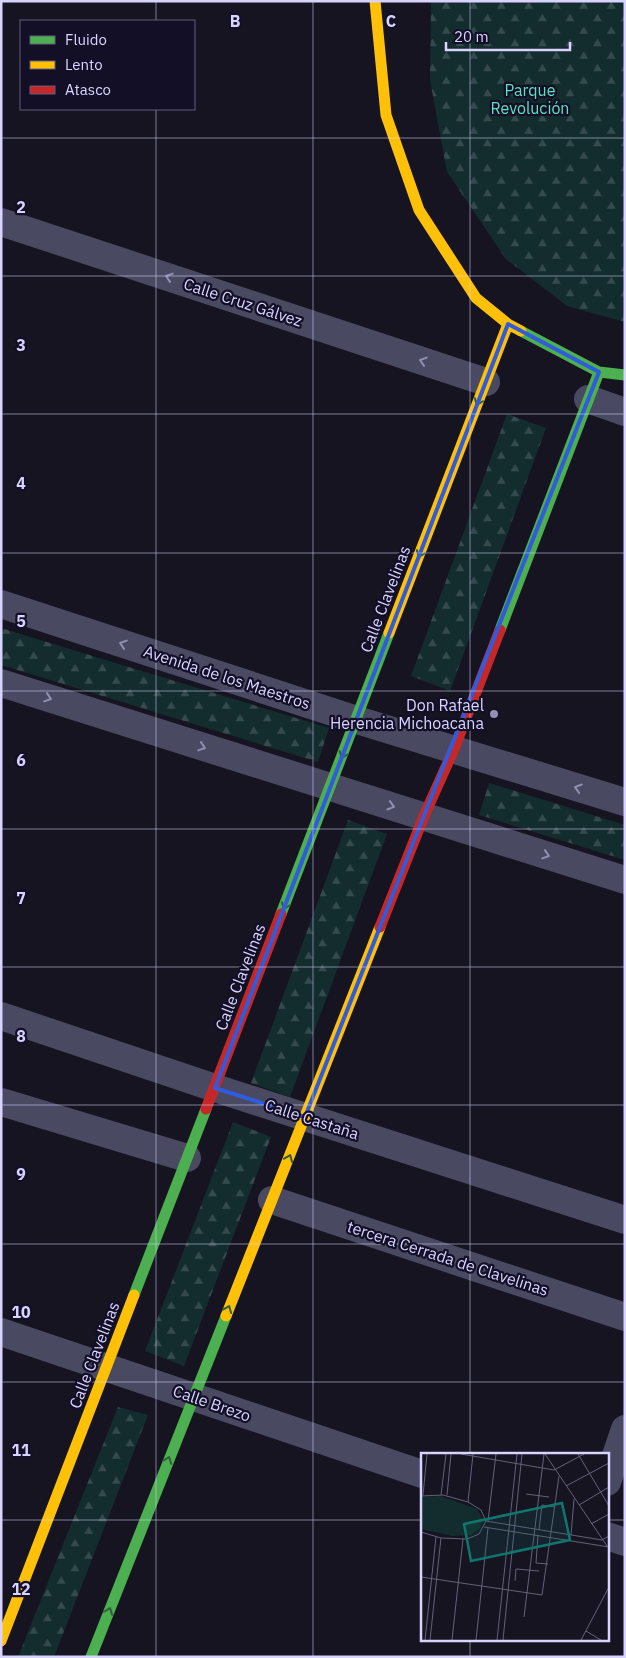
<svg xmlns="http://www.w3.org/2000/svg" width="626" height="1658" font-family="'IBM Plex Sans',sans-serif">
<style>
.forest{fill:url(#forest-firs)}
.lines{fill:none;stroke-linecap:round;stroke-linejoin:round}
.street{stroke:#4a4962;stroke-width:28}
.fast{stroke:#4caf50;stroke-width:11}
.slow{stroke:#ffc107;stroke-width:11}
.jam{stroke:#c62828;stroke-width:11}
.oneway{stroke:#928eb0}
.oneway2{stroke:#305f3b}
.marked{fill:none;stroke:#305bdc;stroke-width:4;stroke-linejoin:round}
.grid{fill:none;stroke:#d9d4ff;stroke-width:1;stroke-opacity:0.55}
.poi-dot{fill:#9591b1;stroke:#130f26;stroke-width:2}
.labels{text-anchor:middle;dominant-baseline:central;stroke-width:4.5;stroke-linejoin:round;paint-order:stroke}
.park-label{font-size:16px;fill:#5fe0c0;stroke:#130f26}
.street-label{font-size:16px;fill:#d9d4ff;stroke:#130f26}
.poi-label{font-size:16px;fill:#d9d4ff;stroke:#130f26;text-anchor:end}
.inset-road{fill:none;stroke:#64617a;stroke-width:1}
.view{fill:#0f766e;fill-opacity:0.15;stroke:#0f766e;stroke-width:2.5}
.inset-edge{fill:none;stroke:#d9d4ff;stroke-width:2.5}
.grid-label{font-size:16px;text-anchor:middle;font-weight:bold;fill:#d9d4ff;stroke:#130f26;stroke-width:4.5;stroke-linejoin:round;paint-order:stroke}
</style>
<defs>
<pattern id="forest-firs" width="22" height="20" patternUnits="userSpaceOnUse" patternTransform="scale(1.25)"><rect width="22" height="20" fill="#132c2d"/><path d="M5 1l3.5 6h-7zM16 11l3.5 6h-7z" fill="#354a4c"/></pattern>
</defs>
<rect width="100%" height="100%" fill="#161421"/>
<path class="forest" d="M 431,1 L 625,1 L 625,322 L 567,306 L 506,259 L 447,172 L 430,80 Z
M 507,414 L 546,428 L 450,691 L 411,676 Z
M 1,628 L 329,728 L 318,762 L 1,665 Z
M 489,783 L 625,825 L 625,860 L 479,815 Z
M 348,820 L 387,834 L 290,1097 L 251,1083 Z
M 233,1122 L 271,1137 L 184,1366 L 145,1351 Z
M 118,1407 L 148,1415 L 54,1657 L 18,1657 Z"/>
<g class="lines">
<path class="street" d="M 1,222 L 486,382
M 588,399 L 625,412
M 1,604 L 357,720 L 625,802
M 1,683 C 209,749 417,814 625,880
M 1,1016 L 215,1088 L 625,1220
M 1,1102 L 187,1158
M 272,1200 L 625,1317
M 1,1332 L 422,1474
M 607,1482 L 625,1429
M 607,1536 L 625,1542"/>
<path class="fast" d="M 521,331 L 599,372 L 625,375
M 500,630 L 599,372
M 281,914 L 389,633
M 134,1295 L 206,1109
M 91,1657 L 226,1316"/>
<path class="slow" d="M 375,1 L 386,115 L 419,210 L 476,298 L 508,324 L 521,331
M 389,633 L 508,324
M 226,1316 L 380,927
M 1,1641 L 134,1295"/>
<path class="jam" d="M 380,927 L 424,816 L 454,749 L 500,630
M 206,1109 L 281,914"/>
</g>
<defs><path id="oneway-chevron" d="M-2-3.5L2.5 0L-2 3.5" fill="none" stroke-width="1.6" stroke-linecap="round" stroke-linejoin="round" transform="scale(1.25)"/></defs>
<g class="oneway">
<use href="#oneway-chevron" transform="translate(169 277) rotate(-162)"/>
<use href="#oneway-chevron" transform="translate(423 361) rotate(-162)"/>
<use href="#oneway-chevron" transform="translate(123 644) rotate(-162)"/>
<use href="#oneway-chevron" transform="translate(48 698) rotate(18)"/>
<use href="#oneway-chevron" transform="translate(202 747) rotate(18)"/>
<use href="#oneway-chevron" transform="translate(578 788) rotate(-163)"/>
<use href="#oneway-chevron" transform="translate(391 806) rotate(17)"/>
<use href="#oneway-chevron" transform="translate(546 855) rotate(18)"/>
</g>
<g class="oneway2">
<use href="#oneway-chevron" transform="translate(478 402) rotate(111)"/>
<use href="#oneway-chevron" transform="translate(420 554) rotate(111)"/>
<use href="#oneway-chevron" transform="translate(343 755) rotate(111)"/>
<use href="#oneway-chevron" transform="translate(285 906) rotate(111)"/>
<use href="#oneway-chevron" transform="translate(289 1158) rotate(-68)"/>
<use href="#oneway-chevron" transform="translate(228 1309) rotate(-68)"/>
<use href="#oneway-chevron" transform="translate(168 1460) rotate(-69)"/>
<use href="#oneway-chevron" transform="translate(109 1611) rotate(-69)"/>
</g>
<path class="marked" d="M 508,324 L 599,372 L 305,1117 L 215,1088 Z"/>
<path class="grid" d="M 156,1 L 156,21M 313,1 L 313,1657M 470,1 L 470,1454M 156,109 L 156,1657M 1,138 L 625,138M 1,276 L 625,276M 1,414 L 625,414M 1,553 L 625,553M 1,691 L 625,691M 1,829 L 625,829M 1,967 L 625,967M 1,1105 L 625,1105M 1,1244 L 625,1244M 1,1382 L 625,1382M 1,1520 L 422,1520M 607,1520 L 625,1520M 470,1639 L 470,1657"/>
<circle class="poi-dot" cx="494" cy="714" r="5"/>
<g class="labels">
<g class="park-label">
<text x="530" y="90">Parque<tspan x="530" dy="18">Revolución</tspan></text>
</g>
<g class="street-label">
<text transform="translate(243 302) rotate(18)">Calle Cruz Gálvez</text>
<text transform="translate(385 599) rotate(-69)">Calle Clavelinas</text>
<text transform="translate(227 677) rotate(18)">Avenida de los Maestros</text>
<text transform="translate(240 977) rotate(-69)">Calle Clavelinas</text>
<text transform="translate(312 1119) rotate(18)">Calle Castaña</text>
<text transform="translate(448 1258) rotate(18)">tercera Cerrada de Clavelinas</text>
<text transform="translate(94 1355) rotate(-69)">Calle Clavelinas</text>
<text transform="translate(212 1403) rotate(19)">Calle Brezo</text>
</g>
<g class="poi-label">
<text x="484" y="705">Don Rafael<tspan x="484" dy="18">Herencia Michoacana</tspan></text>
</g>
</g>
<g transform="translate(421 1453)">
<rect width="188" height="188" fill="#161421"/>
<path d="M 20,43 L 56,56 L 62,66 L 59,75 L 50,82 L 31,83 L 0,76 L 0,44 Z" fill="#132c2d"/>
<path class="inset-road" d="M 40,1 L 133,17 L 163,1M 124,1 L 186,93M 157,1 L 188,53M 145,33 L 188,10M 105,41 L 128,44M 2,42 L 6,1M 20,42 L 25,1M 26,42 L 30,1M 0,43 L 22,42 L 47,49 L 60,57 L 65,68 L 58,81 L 46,86 L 20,85 L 0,79M 47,49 L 52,1M 158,52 L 188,34M 65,68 L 181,87 L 188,83M 67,68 L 75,1M 170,71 L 188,61M 63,74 L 188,94M 118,77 L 121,52 L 134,54M 117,82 L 115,110 L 127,111M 150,82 L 153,46M 0,124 L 121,142 L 138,23M 94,128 L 95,116 L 118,118M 103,164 L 123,1M 165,178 L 180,187M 4,187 L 15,84M 9,187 L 20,85M 31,187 L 42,86M 55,187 L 67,75M 76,187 L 96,1M 82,187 L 101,1M 160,187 L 188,134"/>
<path class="view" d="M 141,50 L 149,87 L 50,108 L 43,71 Z"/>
<rect width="188" height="188" class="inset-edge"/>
</g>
<g class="grid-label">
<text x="235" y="27">B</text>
<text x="391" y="27">C</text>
<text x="21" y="213">2</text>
<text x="21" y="351">3</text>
<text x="21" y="489">4</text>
<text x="21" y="627">5</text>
<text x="21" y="766">6</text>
<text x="21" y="904">7</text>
<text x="21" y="1042">8</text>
<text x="21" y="1180">9</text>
<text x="21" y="1318">10</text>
<text x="21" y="1456">11</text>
<text x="21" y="1595">12</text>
</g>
<rect width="626" height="1658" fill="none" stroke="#d9d4ff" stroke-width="5"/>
<rect x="20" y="20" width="175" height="90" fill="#130f26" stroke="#625e7d"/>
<rect x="30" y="36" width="25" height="8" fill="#4caf50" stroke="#625e7d"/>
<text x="65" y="45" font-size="15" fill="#d9d4ff">Fluido</text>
<rect x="30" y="61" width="25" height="8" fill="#ffc107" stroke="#625e7d"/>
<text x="65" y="70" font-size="15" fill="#d9d4ff">Lento</text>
<rect x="30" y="86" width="25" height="8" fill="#c62828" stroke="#625e7d"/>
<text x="65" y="95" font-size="15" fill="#d9d4ff">Atasco</text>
<path d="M446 42v8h124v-8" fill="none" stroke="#d9d4ff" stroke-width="2.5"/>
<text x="454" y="42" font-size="15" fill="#d9d4ff" stroke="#130f26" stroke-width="4" paint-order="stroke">20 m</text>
</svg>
